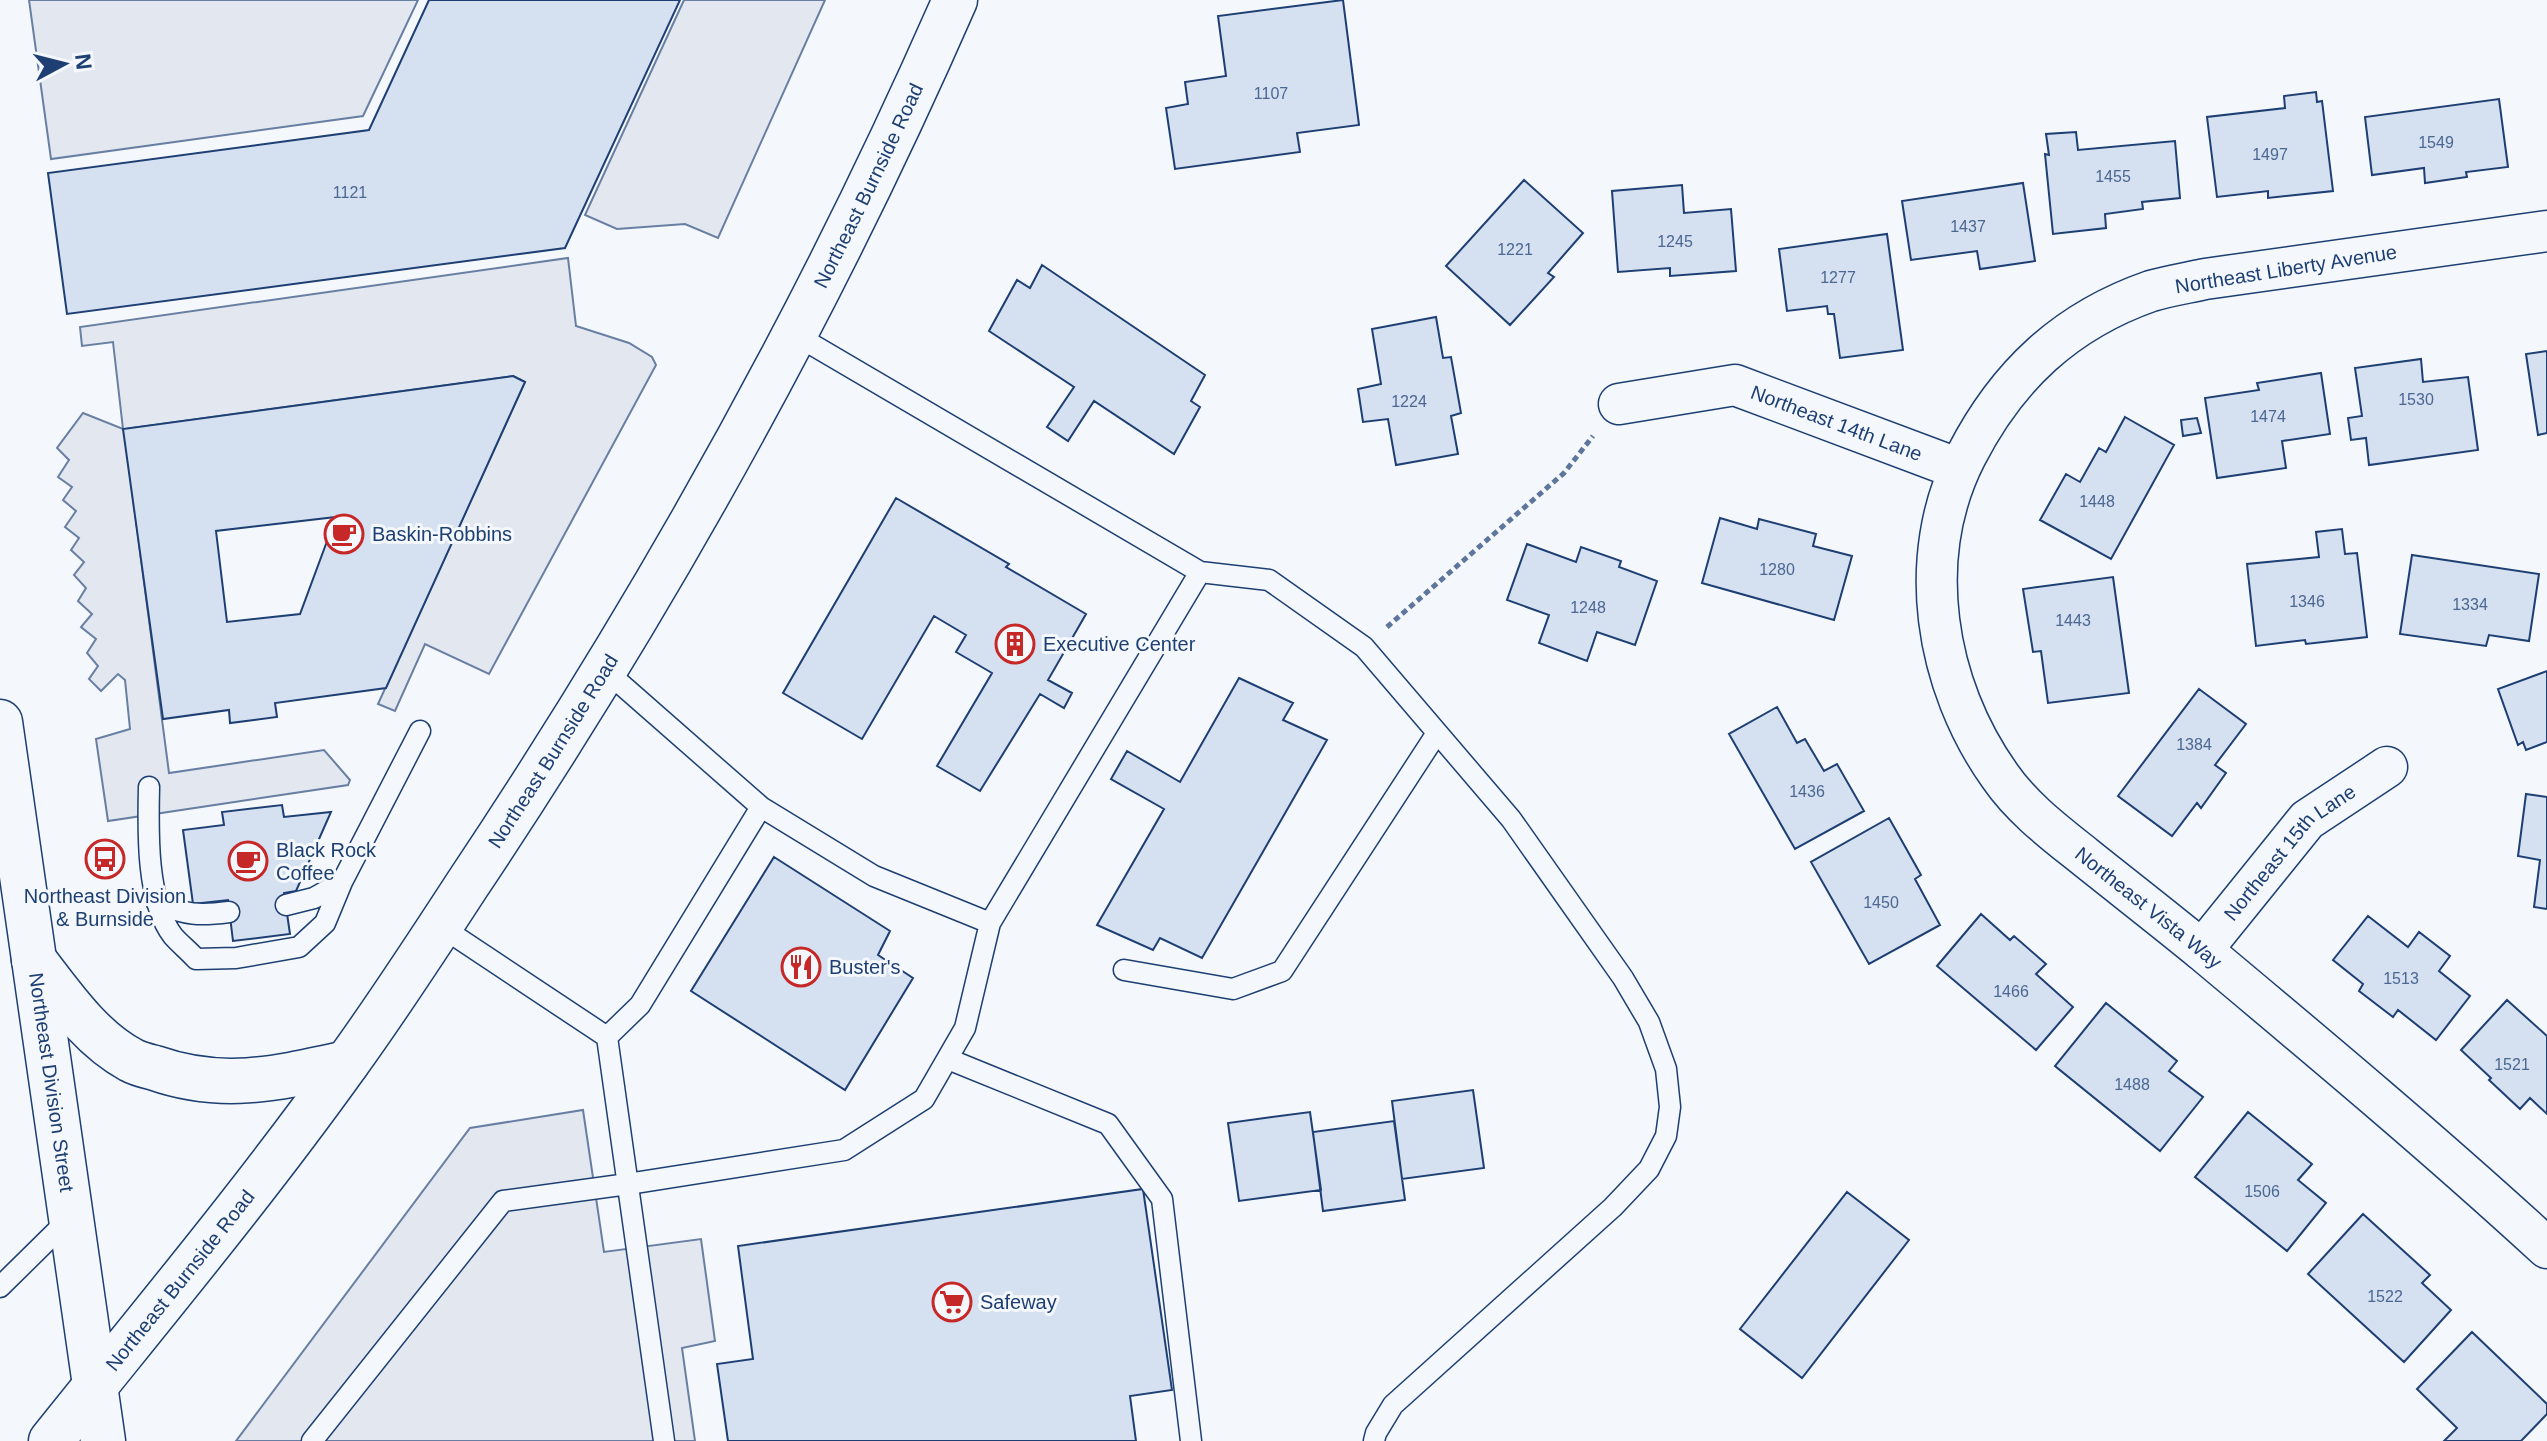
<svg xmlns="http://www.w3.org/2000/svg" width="2547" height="1441" font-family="Helvetica,sans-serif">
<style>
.parking{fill:#e3e8f0;stroke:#687fa3;stroke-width:2}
.building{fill:#d5e0f0;stroke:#1d3f73;stroke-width:2;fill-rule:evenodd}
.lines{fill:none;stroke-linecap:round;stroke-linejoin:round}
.lane-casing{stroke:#1d3f73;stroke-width:23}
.street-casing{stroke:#1d3f73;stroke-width:43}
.primary-casing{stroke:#1d3f73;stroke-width:47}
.path{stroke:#5e769c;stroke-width:5;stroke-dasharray:6 4;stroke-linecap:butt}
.lane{stroke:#f4f7fb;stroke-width:20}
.street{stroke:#f4f7fb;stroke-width:40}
.primary{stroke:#f4f7fb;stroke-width:44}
.labels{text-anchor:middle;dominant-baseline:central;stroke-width:6;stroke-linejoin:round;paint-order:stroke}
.number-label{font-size:16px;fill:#4b6792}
.street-label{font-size:20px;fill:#1d3f73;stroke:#f4f7fb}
.poi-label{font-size:20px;fill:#1d3f73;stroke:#f4f7fb;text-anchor:start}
</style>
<rect width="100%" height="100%" fill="#f4f7fb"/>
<path class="parking" d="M 29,0 L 418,0 L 363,116 L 51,159 Z
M 684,0 L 825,0 L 718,238 L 685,224 L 617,229 L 585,215 Z
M 568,258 L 576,326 L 629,343 L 652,357 L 656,365 L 489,674 L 425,644 L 395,711 L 378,704 L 525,382 L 513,376 L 124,429 L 169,773 L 324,750 L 350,780 L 348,785 L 108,821 L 96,739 L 130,729 L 125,680 L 118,674 L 101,691 L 89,679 L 98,666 L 87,653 L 96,639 L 81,627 L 92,614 L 78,601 L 86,588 L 74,575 L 84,562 L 71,550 L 79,538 L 65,527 L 76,511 L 63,500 L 72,487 L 58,477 L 69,460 L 57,448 L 83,413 L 123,429 L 113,342 L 82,346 L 80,327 Z
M 583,1110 L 604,1252 L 701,1239 L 715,1341 L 682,1348 L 695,1441 L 236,1441 L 470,1128 Z"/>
<path class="building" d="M 429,0 L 680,0 L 565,248 L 67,314 L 48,173 L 369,130 Z
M 1343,0 L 1359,125 L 1297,133 L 1300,152 L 1175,169 L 1166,108 L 1188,104 L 1185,82 L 1226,76 L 1218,16 Z
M 2316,92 L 2317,102 L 2322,101 L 2333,191 L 2268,198 L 2268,191 L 2217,197 L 2207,117 L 2285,108 L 2284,96 Z
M 2499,99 L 2508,167 L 2466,172 L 2467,177 L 2425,183 L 2424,168 L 2372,175 L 2365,117 Z
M 2076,132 L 2078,150 L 2175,141 L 2180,198 L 2142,202 L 2143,209 L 2105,214 L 2106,228 L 2053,234 L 2045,154 L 2049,155 L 2046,134 Z
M 1524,180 L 1583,233 L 1548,273 L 1554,277 L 1510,325 L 1446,266 Z
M 2023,183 L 2035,261 L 1980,269 L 1977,251 L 1911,260 L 1902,201 Z
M 1682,185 L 1684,213 L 1731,209 L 1736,271 L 1670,276 L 1670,268 L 1618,272 L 1612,191 Z
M 1887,234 L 1903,350 L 1840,358 L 1834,314 L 1828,314 L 1827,306 L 1787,311 L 1779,249 Z
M 1042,265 L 1205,375 L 1191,401 L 1200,407 L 1174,454 L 1094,401 L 1068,441 L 1047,427 L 1074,387 L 989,331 L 1017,280 L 1030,288 Z
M 1436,317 L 1443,358 L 1451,357 L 1461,413 L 1451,416 L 1458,454 L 1396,465 L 1388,419 L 1363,422 L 1358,389 L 1381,384 L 1372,329 Z
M 2547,351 L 2547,433 L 2538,435 L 2526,354 Z
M 2421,359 L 2423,382 L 2468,377 L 2478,450 L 2369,465 L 2366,438 L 2351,440 L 2348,418 L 2362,416 L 2355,368 Z
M 2321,373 L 2330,434 L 2282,441 L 2286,468 L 2217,478 L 2205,398 L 2259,390 L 2257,383 Z
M 513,376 L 525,382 L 386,688 L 275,703 L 277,717 L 230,723 L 229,710 L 163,719 L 123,429 ZM 336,517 L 300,614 L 227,622 L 216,531 Z
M 2125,417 L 2174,445 L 2111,559 L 2040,520 L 2066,474 L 2080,482 L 2099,448 L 2106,452 Z
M 2197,418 L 2201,433 L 2183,436 L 2181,420 Z
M 896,498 L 1009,564 L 1006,567 L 1086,614 L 1048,680 L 1072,693 L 1064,708 L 1040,694 L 980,791 L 937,766 L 992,673 L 956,652 L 966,635 L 934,616 L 862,739 L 783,693 Z
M 1720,518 L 1757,529 L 1759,519 L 1816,534 L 1813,546 L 1852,556 L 1834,620 L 1702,583 Z
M 2342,529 L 2345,554 L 2357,553 L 2367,637 L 2306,644 L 2305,640 L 2256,646 L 2247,564 L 2319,557 L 2316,532 Z
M 1527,544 L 1576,562 L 1581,547 L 1621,561 L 1619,567 L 1657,581 L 1635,645 L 1597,632 L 1587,661 L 1539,643 L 1549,615 L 1507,600 Z
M 2412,555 L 2539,574 L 2529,641 L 2489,635 L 2486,646 L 2400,634 Z
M 2113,577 L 2129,693 L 2048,703 L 2041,651 L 2033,652 L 2023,589 Z
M 2547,671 L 2547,742 L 2526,750 L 2523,742 L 2518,745 L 2498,689 Z
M 1239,678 L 1293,703 L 1283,720 L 1327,740 L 1202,958 L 1160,938 L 1153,950 L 1097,925 L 1164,809 L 1111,779 L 1127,751 L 1180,782 Z
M 2199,689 L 2246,724 L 2215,765 L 2226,773 L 2201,808 L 2197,803 L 2172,836 L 2118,796 Z
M 1777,707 L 1797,743 L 1805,739 L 1824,771 L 1837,764 L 1864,811 L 1795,849 L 1729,734 Z
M 2526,794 L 2547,797 L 2547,909 L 2534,907 L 2540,860 L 2518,856 Z
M 282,805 L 284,817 L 331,812 L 296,891 L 284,893 L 290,934 L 233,941 L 228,900 L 193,904 L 183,830 L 224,825 L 222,812 Z
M 1889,818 L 1921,875 L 1915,879 L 1940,925 L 1869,964 L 1811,862 Z
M 774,857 L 890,931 L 878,955 L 913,978 L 845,1090 L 691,991 Z
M 1981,914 L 2010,940 L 2014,936 L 2046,964 L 2036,974 L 2073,1007 L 2036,1050 L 1937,966 Z
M 2368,916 L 2408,947 L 2419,932 L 2450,956 L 2439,971 L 2470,996 L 2436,1040 L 2398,1010 L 2393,1017 L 2359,991 L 2363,984 L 2333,960 Z
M 2507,1000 L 2547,1036 L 2547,1114 L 2530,1098 L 2520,1109 L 2489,1080 L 2491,1078 L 2461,1050 Z
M 2106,1003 L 2177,1061 L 2169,1071 L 2203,1097 L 2160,1151 L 2055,1066 Z
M 1473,1090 L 1484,1168 L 1402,1179 L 1392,1101 Z
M 1310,1112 L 1321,1190 L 1239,1201 L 1228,1123 Z
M 2248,1112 L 2312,1164 L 2298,1180 L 2326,1203 L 2287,1251 L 2195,1177 Z
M 1394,1121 L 1405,1200 L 1323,1211 L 1313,1132 Z
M 1143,1189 L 1172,1390 L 1130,1396 L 1136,1441 L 728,1441 L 717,1364 L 753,1359 L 738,1246 Z
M 1847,1192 L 1909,1240 L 1802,1378 L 1740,1329 Z
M 2363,1214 L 2430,1275 L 2422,1283 L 2451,1310 L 2404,1362 L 2308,1274 Z
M 2472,1332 L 2547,1404 L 2547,1414 L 2521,1441 L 2444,1441 L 2457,1428 L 2417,1389 Z"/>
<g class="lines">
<defs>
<path id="lane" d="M 1200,572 L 1269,580 L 1364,647 L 1511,819 L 1623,978 L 1649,1022 L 1666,1069 L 1670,1107 L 1666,1136 L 1649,1169 L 1613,1207 L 1393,1405 L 1376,1433 L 1374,1441
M 606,671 L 761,807 L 640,1005 L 607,1037
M 149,787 C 148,830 146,901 173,936 C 180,944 189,951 196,959 L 236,958 L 299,947 L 325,923 L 342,882 L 420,731
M 761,807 L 874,876 L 990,923
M 157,903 C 186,915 199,916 229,912
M 286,905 L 314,898 L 342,882
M 440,926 L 607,1037 L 664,1441
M 1124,970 L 1233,989 L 1282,971 L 1437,733
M 948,1059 L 1108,1124 L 1162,1199 L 1191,1441
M 0,1287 L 71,1217
M 312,1441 L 503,1201 L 628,1184 L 844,1150 L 924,1099 L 965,1028 L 990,923 L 1200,572 L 794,334"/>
<g id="street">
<path id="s1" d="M 2547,231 L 2205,279 C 2187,283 2168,286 2151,291 C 2065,321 2007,376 1966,456 C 1914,558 1935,685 2000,776 C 2022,808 2054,832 2084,856 C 2124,888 2164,919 2203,951 C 2319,1048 2436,1146 2547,1248"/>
<path id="s2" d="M 1619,404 L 1735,385 L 1959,469"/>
<path id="s3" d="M 2202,950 L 2307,820 L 2387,767"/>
</g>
<g id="primary">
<path id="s4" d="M 0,722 L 103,1441"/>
<path d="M 34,960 C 62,996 90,1038 131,1060 C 138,1064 147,1066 155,1068 C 223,1092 279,1078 347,1063"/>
<path id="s5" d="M 51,1441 C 151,1316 254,1193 347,1063 C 389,1005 428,945 467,885 C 654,605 820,309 955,0"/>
</g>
</defs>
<use href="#lane" class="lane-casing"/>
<use href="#street" class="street-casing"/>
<use href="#primary" class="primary-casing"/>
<path class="path" d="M 1387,627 L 1564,473 L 1593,436"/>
<use href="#lane" class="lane"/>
<use href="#street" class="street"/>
<use href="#primary" class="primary"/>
</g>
<defs>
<symbol id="cafe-ring" viewBox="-11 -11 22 22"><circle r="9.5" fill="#f4f7fb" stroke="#c62828" stroke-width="1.5"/><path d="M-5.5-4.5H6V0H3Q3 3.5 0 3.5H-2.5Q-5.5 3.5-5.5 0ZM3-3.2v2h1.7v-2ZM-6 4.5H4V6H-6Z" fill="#c62828"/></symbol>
<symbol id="building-ring" viewBox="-11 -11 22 22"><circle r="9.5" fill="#f4f7fb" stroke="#c62828" stroke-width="1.5"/><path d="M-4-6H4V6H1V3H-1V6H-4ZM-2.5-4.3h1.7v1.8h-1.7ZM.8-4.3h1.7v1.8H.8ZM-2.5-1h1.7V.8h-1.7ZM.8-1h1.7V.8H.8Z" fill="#c62828"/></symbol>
<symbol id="bus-ring" viewBox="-11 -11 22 22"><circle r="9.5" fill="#f4f7fb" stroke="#c62828" stroke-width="1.5"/><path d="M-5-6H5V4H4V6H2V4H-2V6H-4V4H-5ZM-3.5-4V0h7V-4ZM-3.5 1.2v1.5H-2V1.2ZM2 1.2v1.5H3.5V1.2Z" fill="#c62828"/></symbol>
<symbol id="restaurant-ring" viewBox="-11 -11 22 22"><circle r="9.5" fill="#f4f7fb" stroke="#c62828" stroke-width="1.5"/><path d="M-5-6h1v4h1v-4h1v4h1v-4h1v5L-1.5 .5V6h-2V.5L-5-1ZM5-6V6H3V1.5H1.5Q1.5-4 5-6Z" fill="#c62828"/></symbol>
<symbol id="supermarket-ring" viewBox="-11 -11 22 22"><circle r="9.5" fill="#f4f7fb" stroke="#c62828" stroke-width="1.5"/><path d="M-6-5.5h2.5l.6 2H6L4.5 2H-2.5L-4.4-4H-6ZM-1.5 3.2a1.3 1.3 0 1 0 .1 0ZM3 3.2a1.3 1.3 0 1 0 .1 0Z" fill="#c62828"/></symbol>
</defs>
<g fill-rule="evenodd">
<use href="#cafe-ring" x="322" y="512" width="44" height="44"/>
<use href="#building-ring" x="993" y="622" width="44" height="44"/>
<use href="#bus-ring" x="83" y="837" width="44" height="44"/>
<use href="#cafe-ring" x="226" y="839" width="44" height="44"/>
<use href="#restaurant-ring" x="779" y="945" width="44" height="44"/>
<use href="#supermarket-ring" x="930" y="1280" width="44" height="44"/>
</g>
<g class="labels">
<g class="number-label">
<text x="1271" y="93">1107</text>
<text x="2436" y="142">1549</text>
<text x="2270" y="154">1497</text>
<text x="2113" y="176">1455</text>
<text x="350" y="192">1121</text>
<text x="1968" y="226">1437</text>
<text x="1675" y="241">1245</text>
<text x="1515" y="249">1221</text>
<text x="1838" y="277">1277</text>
<text x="2416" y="399">1530</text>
<text x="1409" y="401">1224</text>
<text x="2268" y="416">1474</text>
<text x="2097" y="501">1448</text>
<text x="1777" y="569">1280</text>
<text x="2307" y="601">1346</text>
<text x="2470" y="604">1334</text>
<text x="1588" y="607">1248</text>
<text x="2073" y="620">1443</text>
<text x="2194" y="744">1384</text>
<text x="1807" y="791">1436</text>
<text x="1881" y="902">1450</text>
<text x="2401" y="978">1513</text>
<text x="2011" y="991">1466</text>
<text x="2512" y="1064">1521</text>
<text x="2132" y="1084">1488</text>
<text x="2262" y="1191">1506</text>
<text x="2385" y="1296">1522</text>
</g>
<g class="street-label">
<text stroke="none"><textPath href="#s5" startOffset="1502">Northeast Burnside Road</textPath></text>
<text transform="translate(2286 269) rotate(-9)">Northeast Liberty Avenue</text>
<text stroke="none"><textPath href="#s2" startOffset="226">Northeast 14th Lane</textPath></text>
<text stroke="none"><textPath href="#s5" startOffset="854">Northeast Burnside Road</textPath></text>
<text stroke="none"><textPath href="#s3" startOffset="132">Northeast 15th Lane</textPath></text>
<text stroke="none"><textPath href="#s1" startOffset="1192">Northeast Vista Way</textPath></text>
<text stroke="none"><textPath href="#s4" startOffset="364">Northeast Division Street</textPath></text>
<text stroke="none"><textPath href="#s5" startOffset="206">Northeast Burnside Road</textPath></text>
</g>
<g class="poi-label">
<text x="372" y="534">Baskin-Robbins</text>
<text x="1043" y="644">Executive Center</text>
<text x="276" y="850">Black Rock<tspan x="276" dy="23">Coffee</tspan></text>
<text x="105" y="896" text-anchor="middle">Northeast Division<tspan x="105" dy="23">&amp; Burnside</tspan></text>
<text x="829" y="967">Buster's</text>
<text x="980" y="1302">Safeway</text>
</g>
</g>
<g transform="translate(64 64) rotate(83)" stroke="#f4f7fb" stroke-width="6" paint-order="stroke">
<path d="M0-6L14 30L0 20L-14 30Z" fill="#1d3f73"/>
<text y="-12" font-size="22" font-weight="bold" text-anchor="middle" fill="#1d3f73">N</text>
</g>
</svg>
